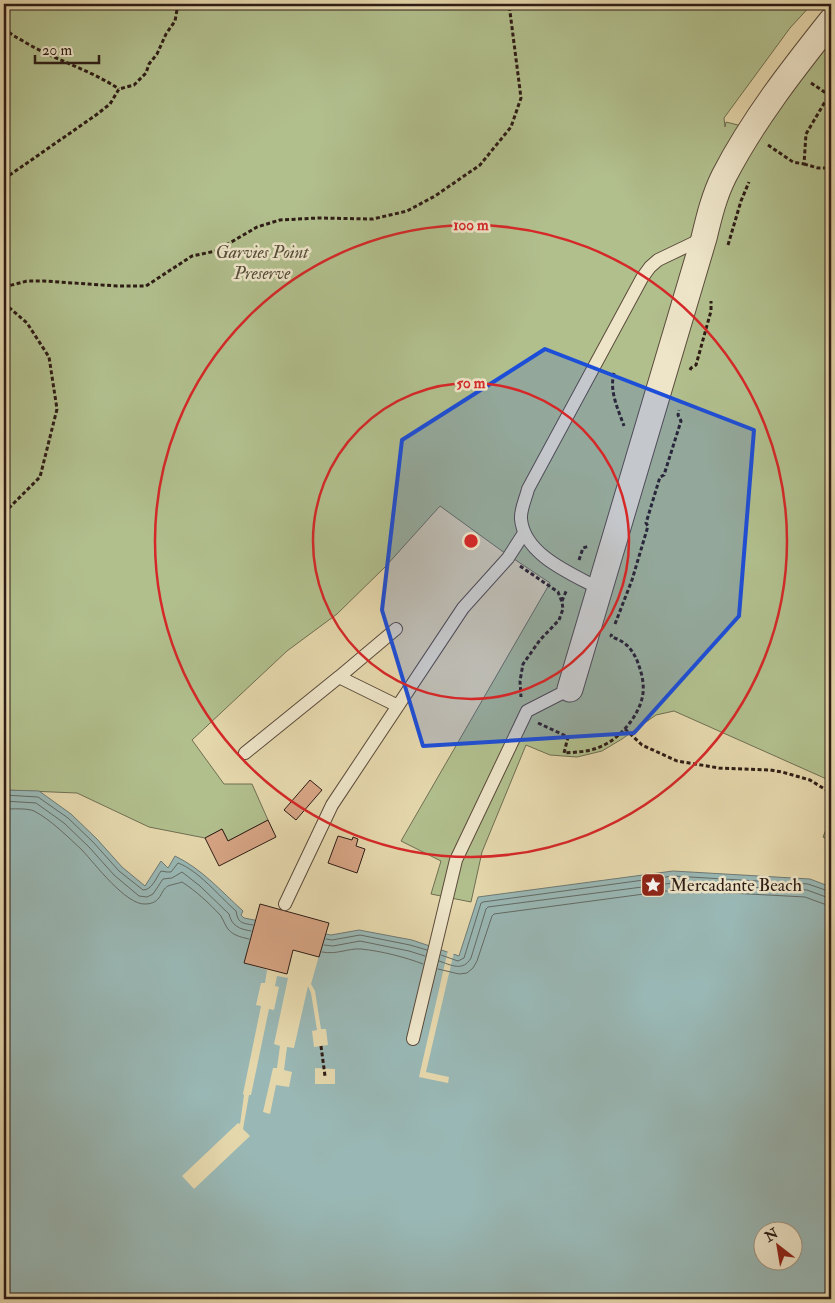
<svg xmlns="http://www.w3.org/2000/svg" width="835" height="1303" font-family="'IM FELL Double Pica',serif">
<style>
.green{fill:#b1bf8d;stroke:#6f6e51}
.water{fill:#99b7b4;stroke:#6e7974;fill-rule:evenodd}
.pier{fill:#e5d7ac}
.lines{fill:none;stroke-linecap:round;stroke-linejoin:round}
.shore{stroke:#636a64;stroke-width:1}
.building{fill:#d6a484;stroke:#2d1c15}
.service-casing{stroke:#5b4b3b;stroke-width:14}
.minor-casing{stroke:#5b4b3b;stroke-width:27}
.path{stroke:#2d1c15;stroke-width:3;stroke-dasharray:4 2.5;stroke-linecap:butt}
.service{stroke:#eee5c9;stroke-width:12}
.minor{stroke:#eee5c9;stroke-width:25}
.marked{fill:#1d4ed8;fill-opacity:0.2;stroke:#1d4ed8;stroke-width:4;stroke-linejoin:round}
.ring{fill:none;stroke:#d62828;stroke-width:2.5}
.labels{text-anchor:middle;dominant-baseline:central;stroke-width:5;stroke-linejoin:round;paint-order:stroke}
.park-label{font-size:18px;font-style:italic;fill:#554d39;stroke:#eee5c9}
.poi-label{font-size:18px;fill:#2d1c15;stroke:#eee5c9;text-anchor:start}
.centre{fill:#d62828;stroke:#eee5c9;stroke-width:2.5}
.ring-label{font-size:15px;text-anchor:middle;font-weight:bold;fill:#d62828;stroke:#eee5c9;stroke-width:5;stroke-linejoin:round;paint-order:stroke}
</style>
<rect width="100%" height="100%" fill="#e5d7ac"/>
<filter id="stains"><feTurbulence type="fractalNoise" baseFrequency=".004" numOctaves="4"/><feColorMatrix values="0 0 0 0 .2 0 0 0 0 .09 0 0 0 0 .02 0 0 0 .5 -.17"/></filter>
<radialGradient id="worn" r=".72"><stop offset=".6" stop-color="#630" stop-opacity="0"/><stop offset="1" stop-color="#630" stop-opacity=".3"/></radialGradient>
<path class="green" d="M 4,4 L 812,4 L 790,28 L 724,118 L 725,127 L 726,122 L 762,131 L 831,39 L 831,781 L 674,711 L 656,715 L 622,739 L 602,751 L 577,757 L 550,755 L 526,745 L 482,852 L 471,902 L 431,894 L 441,861 L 401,841 L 550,583 L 502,551 L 440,506 L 385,567 L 337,614 L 287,651 L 192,740 L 224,784 L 252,784 L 268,820 L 228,841 L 222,829 L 205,838 L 149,827 L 77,793 L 4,790 Z
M 831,817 L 831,843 L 823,837 Z"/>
<path class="water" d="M 4,790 L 39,791 L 71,814 L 97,839 L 122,867 L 145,886 L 161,861 L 168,868 L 175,856 C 202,869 221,891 243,911 L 241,915 L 244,918 L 331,935 L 359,930 L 412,940 L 459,956 L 478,897 L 673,871 L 810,879 L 831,887 L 831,1299 L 4,1299 ZM 762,1230 L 792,1230 L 792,1260 L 762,1260 Z"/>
<path class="pier" d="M 256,918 L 326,931 L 311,984 L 315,991 L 321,1029 L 326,1029 L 328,1045 L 314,1047 L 312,1031 L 317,1030 L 311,993 L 308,986 L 294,1048 L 287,1047 L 284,1070 L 292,1072 L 289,1087 L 276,1085 L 270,1114 L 263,1112 L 273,1068 L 277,1068 L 280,1046 L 274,1044 L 288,978 L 277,976 L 275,986 L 279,987 L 274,1010 L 269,1009 L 251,1095 L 249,1095 L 243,1129 L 250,1136 L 194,1189 L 182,1176 L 238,1123 L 240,1124 L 244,1095 L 243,1094 L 261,1006 L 256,1005 L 261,983 L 265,983 L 267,970 L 244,963 Z
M 448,950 L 454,952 L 426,1072 L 449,1077 L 448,1083 L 419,1077 Z
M 315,1068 L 335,1069 L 335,1084 L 315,1084 Z"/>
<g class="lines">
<path class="shore" d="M 4,795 L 38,797 L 68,818 L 93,842 L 119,871 L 143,890 C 152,890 156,878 161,871 L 167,872 L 171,872 L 178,863 C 198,870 220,897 236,911 C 238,923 241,923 253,925
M 4,801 L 36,803 L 64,823 L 89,847 L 114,875 L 139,896 L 147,897 L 153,894 L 163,879 L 172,878 L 182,872 L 200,886 L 229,914 C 232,926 239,929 251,931
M 4,809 C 12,809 28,808 34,811 C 50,819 69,838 82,850 C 95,864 126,905 145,904 C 162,904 160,890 168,886 C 170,885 180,883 182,882 C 196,891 209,903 221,916 C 223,919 224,923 226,926 C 231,935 240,937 249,939
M 326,939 L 332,940 L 360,935 L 410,945 L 427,950
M 324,945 L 333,946 L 360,941 L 409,951 L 425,956
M 322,952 C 337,955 348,948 361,949 C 381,951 405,957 423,964
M 441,955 L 458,961 L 464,958 L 481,903 L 483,902 L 673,876 L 808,884 L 831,892
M 439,961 C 451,965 463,972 471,958 L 486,909 L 488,907 L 673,883 L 807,890 L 826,897 L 831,898
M 438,969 L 459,974 L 467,973 L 473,968 L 477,961 L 492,916 L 494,914 L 674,890 L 805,897 L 824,904 L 831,905"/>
</g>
<path class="building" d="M 310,780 L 322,790 L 296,820 L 284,810 Z
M 268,820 L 276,837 L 219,866 L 205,838 L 222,829 L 228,841 Z
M 338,836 L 352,840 L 353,837 L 358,839 L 356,846 L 365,849 L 357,873 L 328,863 Z
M 260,904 L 329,923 L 319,957 L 293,950 L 287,974 L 244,963 Z"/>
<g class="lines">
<defs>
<path id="service" d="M 600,589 C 572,574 524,555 521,519 C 520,510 526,498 528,489 L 642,278 L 650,267 L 658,260 L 704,238
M 339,677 L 396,629
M 245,753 L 339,677 L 398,706
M 285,904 L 332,805 L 463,608 L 508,558 L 524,533
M 413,1039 L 456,860 L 527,711 L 570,689"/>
<path id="minor" d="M 570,689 L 704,238 C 709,217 714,196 724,176 C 753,120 792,70 831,21"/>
</defs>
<use href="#service" class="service-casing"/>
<use href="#minor" class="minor-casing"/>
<path class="path" d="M 4,28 C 10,34 16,37 23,41 C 54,60 89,69 119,89
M 811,83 L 829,95 L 831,92
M 768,145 L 793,162 L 804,164 L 806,134 L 829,95
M 804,164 L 818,168 L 831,168
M 4,179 L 96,115 L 110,104 L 119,89 L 134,85 L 146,73 L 149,64 L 157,54 L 166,34 L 175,21 L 178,4
M 728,245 L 741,201 L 749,182
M 4,287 L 27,281 L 44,281 L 117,286 L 146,286 L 192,256 L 216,251 L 257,227 L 280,220 L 318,218 L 373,219 L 407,211 L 435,196 L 480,165 L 511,127 L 521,98 L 509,4
M 4,303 L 27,323 L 49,357 L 57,409 L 40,477 L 4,513
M 690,370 L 691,368 L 696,365 L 711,311 L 711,301
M 614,373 C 609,391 618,409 624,426
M 579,560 L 583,548 L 589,546
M 520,566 L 558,592 L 562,602 L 563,609 L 559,620 L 540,640 L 523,664 L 520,681 L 521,697
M 562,601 L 567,589
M 615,624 L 632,580 L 648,526 L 646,523 L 660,477 L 664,475 L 681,421 L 678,415 L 679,410
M 538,723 L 568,737 L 564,753 C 577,752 590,752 602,746 C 621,738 641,713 643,693 C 644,684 642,674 639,666 C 636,656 630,646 621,641 C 618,639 614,638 611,636 L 612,634
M 625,729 L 642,745 L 677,761 L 719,768 L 770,770 L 782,772 L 810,780 L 831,793
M 321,1046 L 325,1076"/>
<use href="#service" class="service"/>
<use href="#minor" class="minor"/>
</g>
<path class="marked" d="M 545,349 L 754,430 L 739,616 L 634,733 L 423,746 L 382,610 L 402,440 Z"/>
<g class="ring">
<circle cx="471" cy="541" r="158"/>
<circle cx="471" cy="541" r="316"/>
</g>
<defs>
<symbol id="sight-square" viewBox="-11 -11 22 22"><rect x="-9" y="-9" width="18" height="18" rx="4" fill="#8f2418" stroke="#eee5c9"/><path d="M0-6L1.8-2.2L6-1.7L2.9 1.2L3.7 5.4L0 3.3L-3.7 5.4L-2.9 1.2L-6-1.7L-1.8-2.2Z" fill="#fff"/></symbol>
</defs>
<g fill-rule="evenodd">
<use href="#sight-square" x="639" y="871" width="28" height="28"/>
</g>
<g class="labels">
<g class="park-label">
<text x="262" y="252">Garvies Point<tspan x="262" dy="21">Preserve</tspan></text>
</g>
<g class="poi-label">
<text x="670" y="885">Mercadante Beach</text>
</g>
</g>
<circle cx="471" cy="541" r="8" class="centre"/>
<g class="ring-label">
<text x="471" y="230">100 m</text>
<text x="471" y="388">50 m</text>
</g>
<rect width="835" height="1303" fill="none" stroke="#e5d7ac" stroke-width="20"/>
<rect x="5" y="5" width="825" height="1293" fill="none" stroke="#2d1c15" stroke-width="2.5"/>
<rect x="10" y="10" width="815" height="1283" fill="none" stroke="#2d1c15"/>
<g transform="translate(778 1246) rotate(329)"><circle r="24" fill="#eee5c9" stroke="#a19581"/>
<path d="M0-4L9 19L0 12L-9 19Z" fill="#8f2418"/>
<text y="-8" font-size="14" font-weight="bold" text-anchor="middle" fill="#2d1c15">N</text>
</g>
<path d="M35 55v8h64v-8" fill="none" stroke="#2d1c15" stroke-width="2.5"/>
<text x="42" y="55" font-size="15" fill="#2d1c15" stroke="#eee5c9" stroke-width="4" paint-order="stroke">20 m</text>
<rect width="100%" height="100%" filter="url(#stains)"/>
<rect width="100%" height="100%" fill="url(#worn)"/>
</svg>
